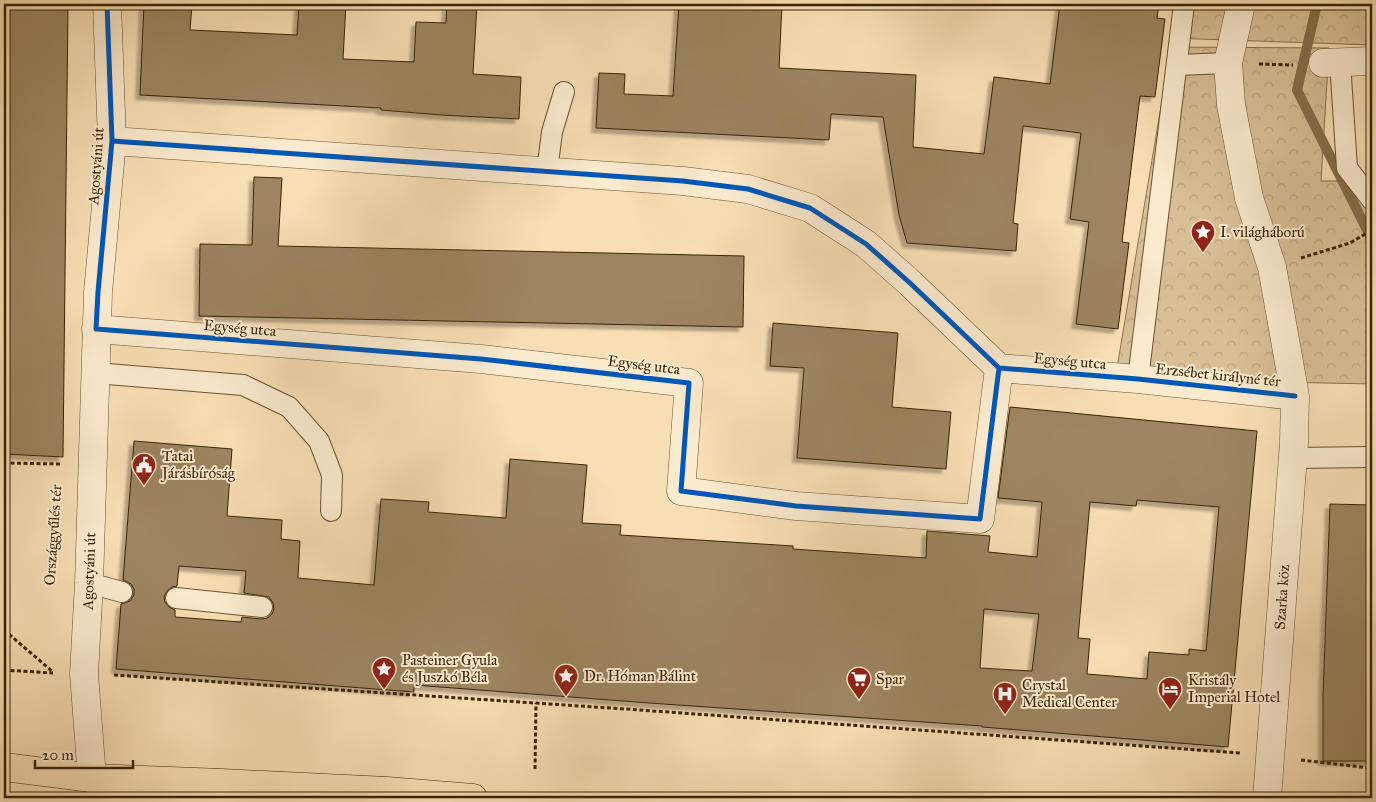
<svg xmlns="http://www.w3.org/2000/svg" width="1376" height="802" font-family="'IM FELL Great Primer',serif">
<style>
.park{fill:url(#park-crowns);stroke:#88724e}
.lines{fill:none;stroke-linecap:round;stroke-linejoin:round}
.stream{stroke:#856e4a;stroke-width:10}
.building{fill:#9c8560;stroke:#392505;fill-rule:evenodd;filter:url(#shadow)}
.lane-casing{stroke:#695331;stroke-width:22}
.street-casing{stroke:#695331;stroke-width:29}
.primary-casing{stroke:#392505;stroke-width:29}
.path{stroke:#392505;stroke-width:3;stroke-dasharray:4 2.5;stroke-linecap:butt}
.lane{stroke:#faeace;stroke-width:20}
.street{stroke:#faeace;stroke-width:28}
.primary{stroke:#f8deb4;stroke-width:28}
.cycleway-casing{stroke:#faeace;stroke-width:8}
.cycleway{stroke:#0057b8;stroke-width:5}
.labels{text-anchor:middle;dominant-baseline:central;stroke-width:4;stroke-linejoin:round;paint-order:stroke}
.street-label{font-size:15px;fill:#392505;stroke:#faeace}
.poi-label{font-size:15px;fill:#392505;stroke:#faeace;text-anchor:start}
</style>
<defs>
<pattern id="park-crowns" width="20" height="18" patternUnits="userSpaceOnUse" patternTransform="scale(1.25)"><rect width="20" height="18" fill="#d8bf96"/><path d="M2 6a3 3 0 1 1 6 0M12 15a3 3 0 1 1 6 0" fill="none" stroke="#baa480"/></pattern>
<filter id="shadow"><feDropShadow dx="-4.5" dy="4.5" stdDeviation="1" flood-color="#0004"/></filter>
</defs>
<rect width="100%" height="100%" fill="#f8deb4"/>
<filter id="stains"><feTurbulence type="fractalNoise" baseFrequency=".004" numOctaves="4"/><feColorMatrix values="0 0 0 0 .2 0 0 0 0 .09 0 0 0 0 .02 0 0 0 .5 -.17"/></filter>
<radialGradient id="worn" r=".72"><stop offset=".6" stop-color="#630" stop-opacity="0"/><stop offset="1" stop-color="#630" stop-opacity=".3"/></radialGradient>
<path class="park" d="M 1177,4 L 1372,4 L 1372,45 L 1170,38 Z
M 1171,47 L 1329,48 L 1321,181 L 1372,181 L 1372,384 L 1279,382 L 1117,368 Z"/>
<g class="lines">
<path class="stream" d="M 1317,4 L 1297,90 L 1372,240"/>
</g>
<path class="building" d="M 4,4 L 68,4 L 63,457 L 4,454 Z
M 144,4 L 192,4 L 190,30 L 297,35 L 299,4 L 346,4 L 343,59 L 414,62 L 416,22 L 446,23 L 447,4 L 477,4 L 473,74 L 521,77 L 519,119 L 441,115 L 381,110 L 381,108 L 140,95 Z
M 679,4 L 782,4 L 779,68 L 916,75 L 913,147 L 984,154 L 994,77 L 1050,84 L 1060,4 L 1159,4 L 1157,18 L 1165,19 L 1155,97 L 1140,96 L 1122,242 L 1129,243 L 1118,329 L 1076,324 L 1089,222 L 1070,219 L 1081,133 L 1023,126 L 1013,223 L 1018,224 L 1016,251 L 907,243 L 899,215 L 883,117 L 831,114 L 829,140 L 596,128 L 599,73 L 625,74 L 624,94 L 673,96 Z
M 254,177 L 282,178 L 278,246 L 744,256 L 743,327 L 199,316 L 200,244 L 252,245 Z
M 773,323 L 898,333 L 892,407 L 951,412 L 946,469 L 797,458 L 804,368 L 770,366 Z
M 1010,407 L 1257,431 L 1228,747 L 982,727 L 982,726 L 649,703 L 414,685 L 414,692 L 116,669 L 121,604 L 130,601 L 134,595 L 134,589 L 131,584 L 123,580 L 134,441 L 232,449 L 227,516 L 282,520 L 281,539 L 300,541 L 298,578 L 374,585 L 381,499 L 429,502 L 428,512 L 506,518 L 510,459 L 587,465 L 582,523 L 621,525 L 620,535 L 793,546 L 793,549 L 926,558 L 927,531 L 990,536 L 988,552 L 1037,557 L 1042,502 L 998,498 ZM 1137,500 L 1219,507 L 1206,651 L 1189,649 L 1189,655 L 1149,652 L 1147,679 L 1087,674 L 1090,639 L 1078,638 L 1090,502 L 1136,506 ZM 179,566 L 246,571 L 244,593 L 269,597 L 273,603 L 274,609 L 272,614 L 267,618 L 261,619 L 242,617 L 241,622 L 175,617 L 175,610 L 169,607 L 165,602 L 164,597 L 167,591 L 172,587 L 177,586 ZM 984,609 L 1039,614 L 1032,671 L 980,668 Z
M 1330,504 L 1372,505 L 1367,698 L 1372,698 L 1372,761 L 1323,761 L 1323,697 Z"/>
<g class="lines">
<defs>
<path id="lane" d="M 1340,62 L 1347,168 L 1372,200
M 1177,65 L 1228,63
M 547,171 L 552,132 L 564,92
M 95,373 L 243,385 L 289,407 L 319,441 L 332,475 L 331,511
M 1138,379 L 1184,4
M 1293,458 L 1372,457
M 89,583 L 122,592
M 176,598 L 262,607"/>
<path id="street" d="M 1241,4 L 1228,63 L 1231,105 L 1249,198 L 1272,267 L 1295,396 L 1294,443 L 1267,798
M 1323,63 L 1372,61
M 112,141 L 683,181 L 748,189 L 810,208 L 866,244 L 910,283 L 999,368 L 1138,379 L 1295,396
M 96,329 L 481,359 L 689,383 L 681,491 L 796,506 L 980,519 L 999,368
M 92,778 L 84,674 L 89,583 L 98,292 L 112,141 L 107,4"/>
<path id="primary" d="M 4,767 L 92,778 L 222,783 L 387,791 L 473,798"/>
</defs>
<use href="#lane" class="lane-casing"/>
<use href="#street" class="street-casing"/>
<use href="#primary" class="primary-casing"/>
<path class="path" d="M 1259,64 L 1293,65
M 1301,258 L 1350,243 L 1372,230
M 4,463 L 62,464
M 4,630 L 53,672
M 4,670 L 53,673
M 114,675 L 640,710 L 1240,753
M 1301,760 L 1369,768
M 535,769 L 536,703"/>
<use href="#lane" class="lane"/>
<use href="#street" class="street"/>
<use href="#primary" class="primary"/>
<defs>
<path id="cycleway" d="M 107,4 L 112,141 L 98,292 L 96,329 L 481,359 L 689,383 L 681,491 L 796,506 L 980,519 L 999,368
M 112,141 L 683,181 L 748,189 L 810,208 L 866,244 L 910,283 L 999,368 L 1138,379 L 1295,396"/>
</defs>
<use href="#cycleway" class="cycleway-casing"/>
<use href="#cycleway" class="cycleway"/>
</g>
<defs>
<symbol id="sight-pin" viewBox="-11 -11 22 30"><path d="M0 17L-7.5 6A9.5 9.5 0 1 1 7.5 6Z" fill="#8f2418" stroke="#faeace"/><path d="M0-6L1.8-2.2L6-1.7L2.9 1.2L3.7 5.4L0 3.3L-3.7 5.4L-2.9 1.2L-6-1.7L-1.8-2.2Z" fill="#fff"/></symbol>
<symbol id="civic-pin" viewBox="-11 -11 22 30"><path d="M0 17L-7.5 6A9.5 9.5 0 1 1 7.5 6Z" fill="#8f2418" stroke="#faeace"/><path d="M-.6-6.5H3V-4.5H.6V-3L4-1V1h2V6H-6V1h2V-1L-.6-3ZM-1.2 2.5V6h2.4V2.5Z" fill="#fff"/></symbol>
<symbol id="supermarket-pin" viewBox="-11 -11 22 30"><path d="M0 17L-7.5 6A9.5 9.5 0 1 1 7.5 6Z" fill="#8f2418" stroke="#faeace"/><path d="M-6-5.5h2.5l.6 2H6L4.5 2H-2.5L-4.4-4H-6ZM-1.5 3.2a1.3 1.3 0 1 0 .1 0ZM3 3.2a1.3 1.3 0 1 0 .1 0Z" fill="#fff"/></symbol>
<symbol id="hotel-pin" viewBox="-11 -11 22 30"><path d="M0 17L-7.5 6A9.5 9.5 0 1 1 7.5 6Z" fill="#8f2418" stroke="#faeace"/><path d="M-6-4.5h1.5V1H6V5H4.5V3h-9V5H-6ZM-4 0a1.8 1.8 0 1 1 3.6 0ZM.5 0V-2.5h3Q6-2.5 6 0Z" fill="#fff"/></symbol>
<symbol id="hospital-pin" viewBox="-11 -11 22 30"><path d="M0 17L-7.5 6A9.5 9.5 0 1 1 7.5 6Z" fill="#8f2418" stroke="#faeace"/><path d="M-5-5h3v3.5h4V-5h3V5h-3V1.5h-4V5h-3Z" fill="#fff"/></symbol>
</defs>
<g fill-rule="evenodd">
<use href="#sight-pin" x="1189" y="218" width="28" height="38"/>
<use href="#civic-pin" x="130" y="451" width="28" height="38"/>
<use href="#sight-pin" x="370" y="655" width="28" height="38"/>
<use href="#sight-pin" x="552" y="662" width="28" height="38"/>
<use href="#supermarket-pin" x="845" y="665" width="28" height="38"/>
<use href="#hotel-pin" x="1156" y="675" width="28" height="38"/>
<use href="#hospital-pin" x="991" y="680" width="28" height="38"/>
</g>
<g class="labels">
<g class="street-label">
<text transform="translate(96 166) rotate(-86)">Agostyáni út</text>
<text transform="translate(240 328) rotate(5)">Egység utca</text>
<text transform="translate(1070 361) rotate(5)">Egység utca</text>
<text transform="translate(644 365) rotate(7)">Egység utca</text>
<text transform="translate(1218 375) rotate(6)">Erzsébet királyné tér</text>
<text transform="translate(53 535) rotate(-86)">Országgyűlés tér</text>
<text transform="translate(89 571) rotate(-88)">Agostyáni út</text>
<text transform="translate(1282 597) rotate(-86)">Szarka köz</text>
</g>
<g class="poi-label">
<text x="1220" y="232">I. világháború</text>
<text x="162" y="456">Tatai<tspan x="162" dy="17">Járásbíróság</tspan></text>
<text x="402" y="660">Pasteiner Gyula<tspan x="402" dy="17">és Juszkó Béla</tspan></text>
<text x="584" y="676">Dr. Hóman Bálint</text>
<text x="876" y="679">Spar</text>
<text x="1188" y="680">Kristály<tspan x="1188" dy="17">Imperial Hotel</tspan></text>
<text x="1022" y="685">Crystal<tspan x="1022" dy="17">Medical Center</tspan></text>
</g>
</g>
<rect width="1376" height="802" fill="none" stroke="#f8deb4" stroke-width="20"/>
<rect x="5" y="5" width="1366" height="792" fill="none" stroke="#392505" stroke-width="2.5"/>
<rect x="10" y="10" width="1356" height="782" fill="none" stroke="#392505"/>
<path d="M35 760v8h98v-8" fill="none" stroke="#392505" stroke-width="2.5"/>
<text x="42" y="760" font-size="15" fill="#392505" stroke="#faeace" stroke-width="4" paint-order="stroke">20 m</text>
<rect width="100%" height="100%" filter="url(#stains)"/>
<rect width="100%" height="100%" fill="url(#worn)"/>
</svg>
